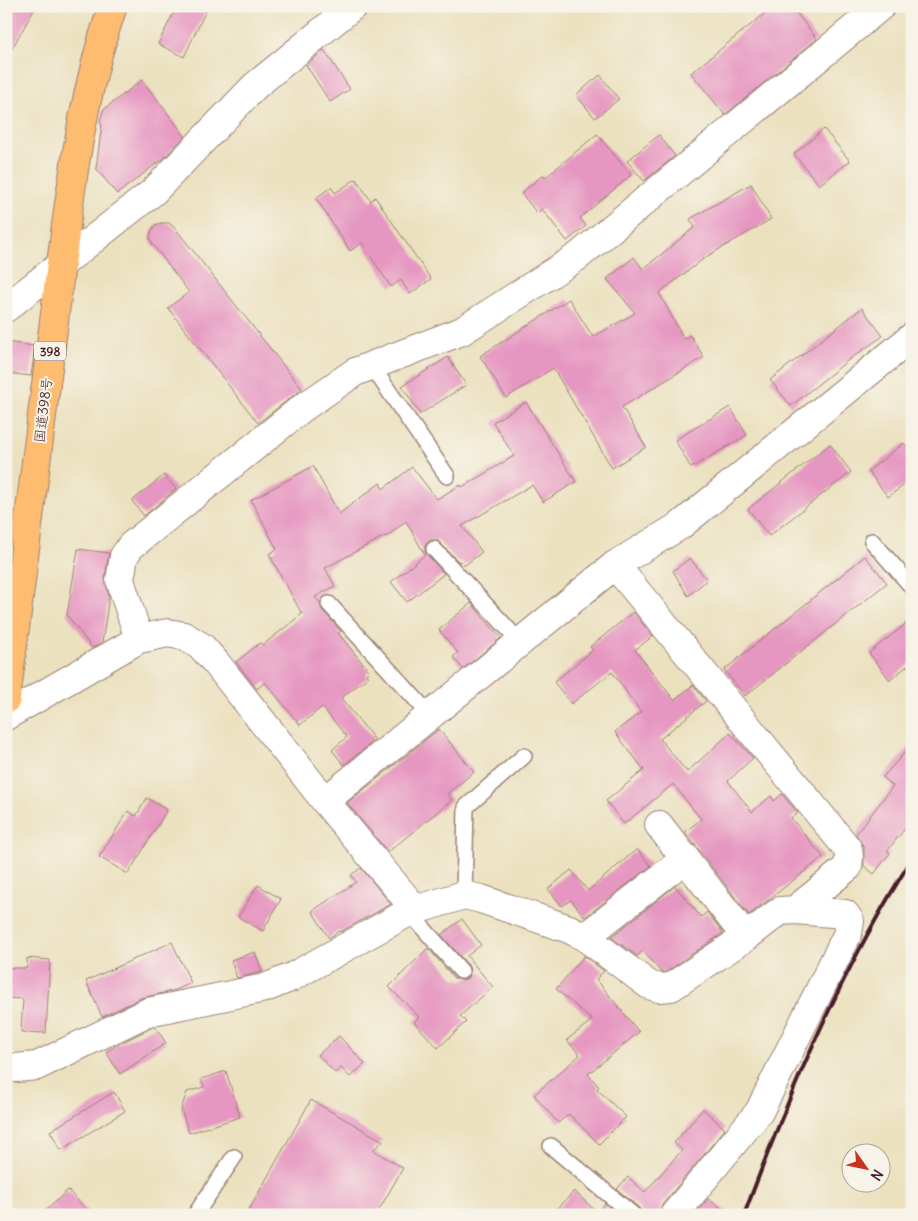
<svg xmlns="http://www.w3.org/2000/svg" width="918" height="1221" font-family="Delius,'Klee One',sans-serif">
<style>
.building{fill:#e697c1}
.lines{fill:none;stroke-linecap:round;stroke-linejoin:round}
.service-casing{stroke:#9a8075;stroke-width:18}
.minor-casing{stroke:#9a8075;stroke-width:30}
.tertiary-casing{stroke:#9a8075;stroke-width:30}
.trunk-casing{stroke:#9a8075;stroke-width:30}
.service{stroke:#fff;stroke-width:15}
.minor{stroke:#fff;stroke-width:28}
.tertiary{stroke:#fff;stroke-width:28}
.trunk{stroke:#fdbc70;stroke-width:28}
.rail{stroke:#4a1f2b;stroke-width:4}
.labels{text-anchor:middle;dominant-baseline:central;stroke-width:4;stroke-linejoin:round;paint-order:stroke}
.shield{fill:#f7f3e8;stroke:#7e5f64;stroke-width:1}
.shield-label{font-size:12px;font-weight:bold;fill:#4a1f2b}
.street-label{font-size:14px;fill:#4a1f2b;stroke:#f7f3e8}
</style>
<rect width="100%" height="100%" fill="#f7f3e8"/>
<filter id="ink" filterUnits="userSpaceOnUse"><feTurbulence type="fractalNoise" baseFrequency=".02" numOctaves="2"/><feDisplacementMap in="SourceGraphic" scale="10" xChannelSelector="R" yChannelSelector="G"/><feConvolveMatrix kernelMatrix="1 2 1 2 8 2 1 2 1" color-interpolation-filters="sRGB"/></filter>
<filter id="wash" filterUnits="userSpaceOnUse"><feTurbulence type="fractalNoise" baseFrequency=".0096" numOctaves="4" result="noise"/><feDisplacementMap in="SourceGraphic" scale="20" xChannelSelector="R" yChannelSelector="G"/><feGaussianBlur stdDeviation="1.12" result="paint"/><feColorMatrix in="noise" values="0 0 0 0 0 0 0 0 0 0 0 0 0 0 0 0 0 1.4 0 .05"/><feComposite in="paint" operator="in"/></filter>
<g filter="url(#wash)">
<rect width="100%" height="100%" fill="#ebe1bf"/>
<g id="blocks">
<path class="building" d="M 6,6 L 36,6 L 6,59 Z
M 177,6 L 208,6 L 184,57 L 158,44 Z
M 774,6 L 791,6 L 817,39 L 725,115 L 691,73 Z
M 324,50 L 350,89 L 330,102 L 306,65 Z
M 600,75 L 619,99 L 595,118 L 576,95 Z
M 142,80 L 185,136 L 164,158 L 117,194 L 96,168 L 102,125 L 100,122 L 103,110 Z
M 824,129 L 850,161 L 819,185 L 794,154 Z
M 597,134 L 631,175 L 580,218 L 586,226 L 567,241 L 542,209 L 537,213 L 521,193 L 543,175 L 545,178 Z
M 659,135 L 675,156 L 644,181 L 627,161 Z
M 356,179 L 371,201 L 375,197 L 431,279 L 410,294 L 401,280 L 391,287 L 362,243 L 350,251 L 316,198 L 331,187 L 335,193 Z
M 751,184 L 771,219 L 706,257 L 659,293 L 684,339 L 690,335 L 704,357 L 622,407 L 646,447 L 612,468 L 553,368 L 506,398 L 480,356 L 569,299 L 593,337 L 635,313 L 607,279 L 634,257 L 643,269 L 695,227 L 690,219 Z
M 162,223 L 169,223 L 175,228 L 302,389 L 258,423 L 168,308 L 189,292 L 153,245 L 150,239 L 151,232 L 155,225 Z
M 862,308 L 883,336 L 847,361 L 791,406 L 770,380 Z
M 6,342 L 35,346 L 31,376 L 6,373 Z
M 448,357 L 466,385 L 420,414 L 402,386 Z
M 526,402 L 576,482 L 543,502 L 532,485 L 462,526 L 482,552 L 465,565 L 461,561 L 459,562 L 437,540 L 432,540 L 428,542 L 425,546 L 425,552 L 444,574 L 407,602 L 391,582 L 425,555 L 406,521 L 386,537 L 385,536 L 325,568 L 335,586 L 315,597 L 320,603 L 322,610 L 341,631 L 338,633 L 369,671 L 366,674 L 368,677 L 341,698 L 375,740 L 344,765 L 332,750 L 347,737 L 322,707 L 300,725 L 265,682 L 257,689 L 236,662 L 260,643 L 263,645 L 302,614 L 269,554 L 277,549 L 251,500 L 313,466 L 339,514 L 380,483 L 383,489 L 412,467 L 437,499 L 460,485 L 462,487 L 514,456 L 493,422 Z
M 730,407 L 747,435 L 691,468 L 675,440 Z
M 904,443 L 912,453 L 912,479 L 888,497 L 868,471 Z
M 830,444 L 851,472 L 769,536 L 748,509 Z
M 164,475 L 176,489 L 144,516 L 132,501 Z
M 78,549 L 109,553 L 105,578 L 109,597 L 102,643 L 92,648 L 67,615 Z
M 865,556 L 887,583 L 745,696 L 724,670 Z
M 690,558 L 707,580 L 688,596 L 673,571 Z
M 471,603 L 501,638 L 463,669 L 453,657 L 458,653 L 439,630 Z
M 633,612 L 653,636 L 635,650 L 674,700 L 693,685 L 706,701 L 660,739 L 687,772 L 730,733 L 753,758 L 728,781 L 752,812 L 771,796 L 774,801 L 782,794 L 798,813 L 791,818 L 823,857 L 749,915 L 685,832 L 701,819 L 673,784 L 624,824 L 606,801 L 644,770 L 615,732 L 641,712 L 612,672 L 571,704 L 554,682 L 593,650 L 590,647 Z
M 912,619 L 912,662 L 890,680 L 869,653 Z
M 439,729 L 474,772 L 447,794 L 452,800 L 388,852 L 347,803 Z
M 912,744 L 912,820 L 887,851 L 890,853 L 874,874 L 864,866 L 864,847 L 856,834 L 893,786 L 883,777 Z
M 147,798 L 167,810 L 128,874 L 99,857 L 128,811 L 136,816 Z
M 637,849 L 651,866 L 585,917 L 571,900 L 562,906 L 548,889 L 571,870 L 588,891 Z
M 361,868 L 391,904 L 340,932 L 339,931 L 329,938 L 312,911 L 356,882 L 351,875 Z
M 258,885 L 281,899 L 263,931 L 238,917 Z
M 675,886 L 701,917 L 707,912 L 723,933 L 666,972 L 661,972 L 643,951 L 637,956 L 611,937 Z
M 462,919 L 481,945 L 467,956 L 493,987 L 460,1016 L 466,1022 L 438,1048 L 414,1022 L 419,1017 L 389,987 L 428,948 L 454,978 L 462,980 L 468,978 L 470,970 L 468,965 L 441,935 Z
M 172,942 L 191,983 L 176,990 L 141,998 L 102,1017 L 86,981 Z
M 255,952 L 262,972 L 237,978 L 231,960 Z
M 584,956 L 604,971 L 596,979 L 639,1032 L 588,1074 L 599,1087 L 597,1089 L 626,1117 L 599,1144 L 569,1114 L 558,1123 L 534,1095 L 580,1055 L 567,1040 L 592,1020 L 556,989 Z
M 27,958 L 50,960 L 46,1033 L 21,1032 L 23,999 L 6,998 L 6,968 L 27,968 Z
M 155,1026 L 166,1043 L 120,1074 L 106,1052 L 115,1046 Z
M 339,1036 L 365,1064 L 350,1077 L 341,1068 L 335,1073 L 318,1055 Z
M 226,1071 L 240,1117 L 189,1133 L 181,1109 L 187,1092 L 204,1087 L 201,1079 Z
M 114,1092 L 125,1111 L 61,1150 L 50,1131 Z
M 311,1100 L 383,1141 L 373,1150 L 403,1168 L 376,1215 L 246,1215 Z
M 703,1109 L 725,1129 L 662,1205 L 659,1215 L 642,1215 L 639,1208 L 617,1189 L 628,1177 L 645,1192 L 682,1150 L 674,1143 Z
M 68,1190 L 91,1215 L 41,1215 Z
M 574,1191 L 597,1212 L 605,1203 L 618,1215 L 552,1215 Z
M 708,1199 L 732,1215 L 694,1215 Z"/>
</g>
</g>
<g filter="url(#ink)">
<use href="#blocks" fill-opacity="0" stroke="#9a8075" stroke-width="1"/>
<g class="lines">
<defs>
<path id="service" d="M 371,365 L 447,476
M 872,541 L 912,587
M 434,549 L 521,643
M 329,604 L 431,716
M 464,895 L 466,807 L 524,756
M 409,912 L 461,971
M 551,1146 L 633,1215
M 195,1215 L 234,1157"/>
<path id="minor" d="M 6,308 L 153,192 L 255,86 L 353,6
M 139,639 L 120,580 L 124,556 L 131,546 L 301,409 L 355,372 L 462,331 L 577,257 L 881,6
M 6,716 L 139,639 L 168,633 L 184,636 L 202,647 L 217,664 L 325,801 L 415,909
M 325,801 L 615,565 L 848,849 L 849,857 L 848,867 L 795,910
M 659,825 L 746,937
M 585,937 L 686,858
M 6,1067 L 16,1068 L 37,1066 L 148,1012 L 265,988 L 292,977 L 409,912 L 464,895 L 481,899 L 569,929 L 585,937 L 649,985 L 659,988 L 671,987 L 746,937 L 780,911 L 795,910 L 845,914 L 850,921 L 848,933 L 759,1112 L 674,1215"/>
<path id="tertiary" d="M 615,565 L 681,525 L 912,337"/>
<path id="trunk" d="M 6,699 C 22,573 38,447 54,321 C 67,217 78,106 113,6"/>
</defs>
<use href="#service" class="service-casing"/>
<use href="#minor" class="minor-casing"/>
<use href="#tertiary" class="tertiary-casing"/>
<use href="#trunk" class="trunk-casing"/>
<use href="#service" class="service"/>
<use href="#minor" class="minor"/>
<use href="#tertiary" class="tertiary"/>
<use href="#trunk" class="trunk"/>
<path class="rail" d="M 744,1215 C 790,1092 841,970 912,859"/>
</g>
</g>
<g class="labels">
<rect class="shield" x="34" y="341.5" width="32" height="19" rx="4"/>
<g class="shield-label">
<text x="50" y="351">398</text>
</g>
<g class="street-label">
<text transform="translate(43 410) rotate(-83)">国道398号</text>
</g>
</g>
<rect width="918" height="1221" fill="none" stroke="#f7f3e8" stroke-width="25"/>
<g transform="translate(866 1168) rotate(123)"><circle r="24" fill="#f7f3e8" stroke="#b29e9c"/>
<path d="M0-4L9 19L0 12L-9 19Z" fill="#c8321e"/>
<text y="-8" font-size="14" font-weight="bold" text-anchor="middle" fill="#4a1f2b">N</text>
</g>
</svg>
